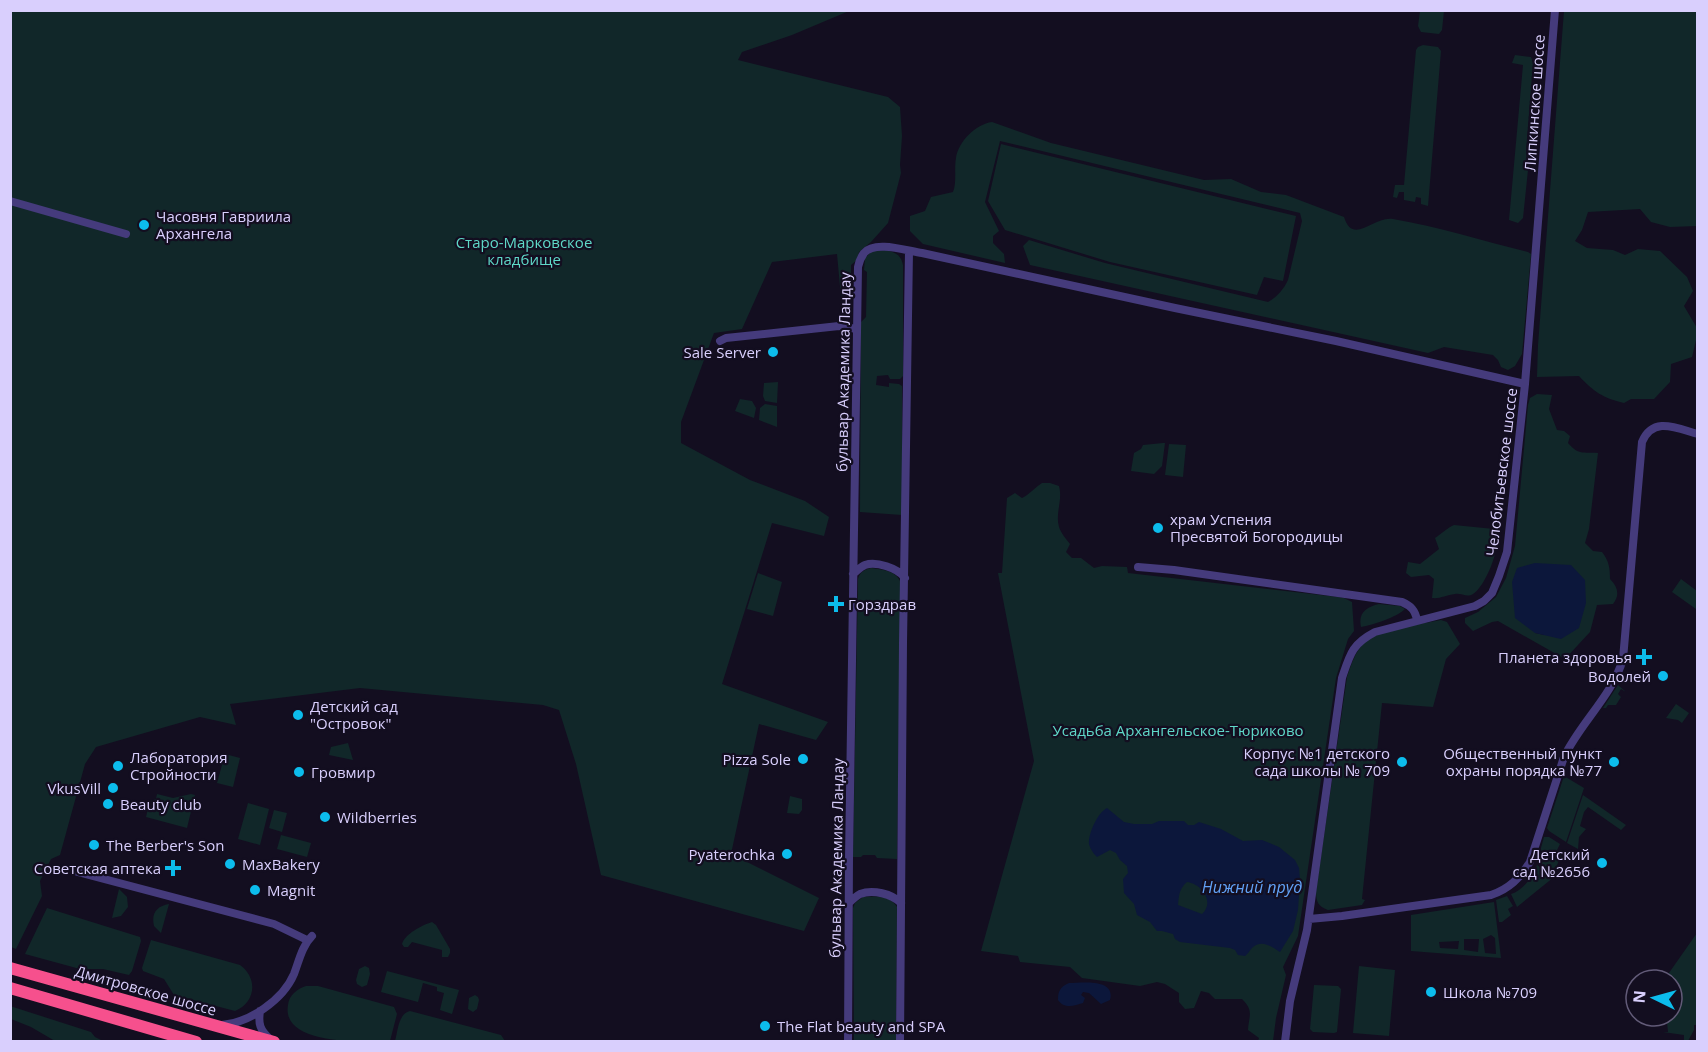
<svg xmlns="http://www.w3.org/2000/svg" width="1708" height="1052" font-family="'Open Sans',sans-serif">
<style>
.green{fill:#112729;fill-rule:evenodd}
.water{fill:#0c173b;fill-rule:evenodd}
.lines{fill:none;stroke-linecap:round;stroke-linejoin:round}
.minor{stroke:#453b7c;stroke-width:8}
.highway{stroke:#f6508d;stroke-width:12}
.poi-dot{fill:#0cbcec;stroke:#130e20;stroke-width:2}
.labels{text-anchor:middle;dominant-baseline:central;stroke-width:4.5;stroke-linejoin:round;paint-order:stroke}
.street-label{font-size:15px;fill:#d9cffd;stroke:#130e20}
.poi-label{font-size:15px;fill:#d9cffd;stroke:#130e20;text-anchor:start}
.park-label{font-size:15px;fill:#5fd8c8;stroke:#130e20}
.water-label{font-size:16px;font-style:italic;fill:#62a2f7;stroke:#130e20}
</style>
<rect width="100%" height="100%" fill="#130e20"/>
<path class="green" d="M 10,11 L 849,11 L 792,35 L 742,52 L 738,60 L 888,97 L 900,107 L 902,136 L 900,165 L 901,173 L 888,223 L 871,242 L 859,252 L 857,260 L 851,265 L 851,316 L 848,319 L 843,319 L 837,254 L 772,262 L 742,329 L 714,333 L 681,422 L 681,443 L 750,480 L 805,501 L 829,517 L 824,536 L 772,523 L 722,684 L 828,722 L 816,740 L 759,724 L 731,854 L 819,898 L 804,931 L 601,875 L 576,764 L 559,710 L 543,705 L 360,688 L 230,704 L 236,725 L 200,717 L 96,747 L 85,764 L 60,855 L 51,859 L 40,881 L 42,896 L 16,949 L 11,947 Z
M 1420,11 L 1444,11 L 1442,30 L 1439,34 L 1421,32 L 1418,26 Z
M 1564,11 L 1697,11 L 1697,226 L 1670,227 L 1651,222 L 1640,209 L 1588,212 L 1582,230 L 1575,241 L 1587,248 L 1613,250 L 1625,255 L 1638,249 L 1660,251 L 1687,277 L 1693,291 L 1684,306 L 1697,328 L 1697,336 L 1692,357 L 1671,364 L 1670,382 L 1654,399 L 1631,399 L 1624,403 C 1603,398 1594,392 1579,376 L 1537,377 L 1538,345 Z
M 1423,45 L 1438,47 L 1441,51 L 1428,206 L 1421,204 L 1421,198 L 1416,197 L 1415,202 L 1404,200 L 1404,192 L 1399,192 L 1397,198 L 1393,197 L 1395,185 L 1404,185 L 1416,50 L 1418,47 Z
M 1515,55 L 1531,57 L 1533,63 L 1526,151 L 1528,170 L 1523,218 L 1518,223 L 1509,220 L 1523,65 L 1512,63 Z
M 992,122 L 1051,143 L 1204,180 L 1231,179 L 1261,192 L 1286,195 L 1344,217 C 1353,246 1373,216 1393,219 C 1439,227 1483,241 1528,252 L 1531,254 L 1522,354 L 1515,366 L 1508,370 L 1501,367 L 1498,360 L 1493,355 L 1444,347 L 1428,353 L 1030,265 L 1023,246 L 1029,240 L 1105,263 L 1268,302 C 1276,298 1284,289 1288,280 L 1302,221 L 1300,213 L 1000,141 L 985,202 L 999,231 L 993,236 L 993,243 L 1004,254 L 1005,263 L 923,244 L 910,231 L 910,216 L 925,211 L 931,197 L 953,192 C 957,182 954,169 956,158 C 958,142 976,124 992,122 Z
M 1001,144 L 1296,216 L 1283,281 L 1264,277 L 1257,295 L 1110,262 L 1005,230 L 988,201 Z
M 885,250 C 894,252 901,254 903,265 L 903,376 L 900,379 L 890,379 L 888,375 L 877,376 L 876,385 L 889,387 L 889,383 L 899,384 L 902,386 L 902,515 L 860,512 L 861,322 L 866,317 L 867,272 L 864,270 L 865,258 L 872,251 Z
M 778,382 L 777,403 L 765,401 L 763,396 L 764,383 Z
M 1537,394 L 1552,395 L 1549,409 L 1557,430 L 1564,431 L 1570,436 L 1568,443 C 1578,455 1583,452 1598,453 L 1589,529 L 1585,543 L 1593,551 L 1602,552 C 1609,561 1610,568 1610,579 C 1618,587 1620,595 1613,604 L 1597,605 L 1590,632 L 1565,659 L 1498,621 L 1492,622 L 1473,631 L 1465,623 L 1465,618 L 1478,612 L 1496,597 L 1506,578 L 1515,546 L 1528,405 L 1530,398 ZM 1535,563 L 1544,635 L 1535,633 Z
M 740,399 L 752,401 L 756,408 L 754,418 L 735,411 Z
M 765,404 L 777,406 L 777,427 L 759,420 L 760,408 Z
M 1163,443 L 1165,443 L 1162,466 L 1154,474 L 1131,471 L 1134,453 L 1141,449 L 1143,445 Z
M 1169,444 L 1186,445 L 1183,477 L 1165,475 Z
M 1042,483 L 1050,483 L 1059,486 C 1063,500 1055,513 1059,527 C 1061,533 1066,539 1070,544 L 1066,552 L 1072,558 L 1081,558 L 1094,568 L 1102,566 L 1127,567 L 1128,573 L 1338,597 L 1344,598 L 1352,602 L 1354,631 L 1348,639 L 1336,678 L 1298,936 L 1283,967 L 1286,975 L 1276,1018 L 1273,1041 L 1258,1041 L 1259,1038 L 1248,1030 C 1249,1015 1254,1011 1242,999 L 1215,999 L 1209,993 L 1201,991 L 1194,1008 L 1185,1009 L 1179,1002 L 1179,993 L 1165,984 L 1157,982 L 1140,986 L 1082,978 L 1070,967 L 1020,962 L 1018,956 L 981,951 L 1034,761 L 998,573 L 1002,573 L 1007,498 L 1015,493 L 1022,498 C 1030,494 1034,488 1042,483 Z
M 1454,525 L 1494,529 C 1496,533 1497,534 1497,538 C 1499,551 1485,587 1473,594 C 1467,598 1462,593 1455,594 C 1446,595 1440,599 1432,598 L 1434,579 L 1429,575 L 1411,577 L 1406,573 L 1408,562 L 1420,564 L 1439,549 L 1435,538 C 1441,534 1447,528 1454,525 Z
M 871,568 C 883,570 896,570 901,583 L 897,859 L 877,858 L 875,855 L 863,855 L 861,857 L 853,857 L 858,579 C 860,572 864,570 871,568 Z
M 758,573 L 782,582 L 773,616 L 747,609 Z
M 1681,579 L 1697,591 L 1697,607 L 1696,609 L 1672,592 Z
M 1379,604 L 1400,606 L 1405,609 C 1397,617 1373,625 1361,627 C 1358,613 1366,607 1379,604 Z
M 1441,620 L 1447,622 L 1460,644 L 1446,659 L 1433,707 L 1382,703 L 1362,899 L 1365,900 L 1362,905 L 1328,910 C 1318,906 1316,902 1316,891 L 1347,677 C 1351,665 1355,652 1364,643 C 1378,629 1422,624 1441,620 Z
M 1618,685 L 1626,692 L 1621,689 L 1618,694 L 1621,697 L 1616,705 L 1608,705 L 1606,708 L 1603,708 Z
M 1676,704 L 1689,713 L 1682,723 L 1678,720 L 1666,718 Z
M 348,743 L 353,760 L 329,755 L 331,747 Z
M 225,754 L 240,758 L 233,787 L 217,783 Z
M 1564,776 L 1584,788 L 1566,842 L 1549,831 L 1547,828 Z
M 157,794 L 173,798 L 191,794 L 195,795 L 187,828 L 146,817 L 150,801 L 156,799 Z
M 1583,795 L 1626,825 L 1621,830 L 1588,807 L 1584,812 L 1580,826 L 1586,829 L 1579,837 L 1578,849 L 1567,843 Z
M 790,796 L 802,799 L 802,810 L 799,814 L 787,813 Z
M 248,803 L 269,809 L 260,845 L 238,839 Z
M 274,810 L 287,813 L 282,832 L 269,828 Z
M 281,835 L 311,843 L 307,857 L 277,849 Z
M 1544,837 L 1549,837 L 1560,844 L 1557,850 L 1562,853 L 1553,875 L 1537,862 Z
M 1537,865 L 1554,877 L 1517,907 L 1511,894 C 1523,890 1533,877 1537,865 Z
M 119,889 L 127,897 L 128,907 L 121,916 L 112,918 Z
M 1507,896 L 1513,906 L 1508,909 L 1511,915 L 1502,922 L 1499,922 L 1496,900 Z
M 863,897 C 875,896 890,895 897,907 L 896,1041 L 854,1041 L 853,908 L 855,903 Z
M 1494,902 L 1501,958 L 1411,951 L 1411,915 ZM 1491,935 L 1495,938 L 1496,954 L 1485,953 L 1483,939 ZM 1464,939 L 1479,939 L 1478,952 L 1464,950 ZM 1459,941 L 1458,949 L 1440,948 L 1439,942 Z
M 169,904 L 161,933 L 154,926 C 151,913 157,906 169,904 Z
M 47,908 L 140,937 L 141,941 L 132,971 L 129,975 L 103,969 L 80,969 L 25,954 Z
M 432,922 L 436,925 L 450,949 L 450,953 L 448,957 L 442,957 L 442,950 L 412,942 L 408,947 L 404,947 L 402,944 C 405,934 422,925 432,922 Z
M 1697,933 L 1697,1025 L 1694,1025 L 1694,1030 L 1688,1041 L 1684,1040 L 1684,1035 L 1663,1032 L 1668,1032 L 1667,1022 L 1662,1022 L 1657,1018 L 1658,1016 L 1672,1016 L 1672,980 L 1664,980 Z
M 151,940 L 240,965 C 258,978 256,1002 235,1011 L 174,995 L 164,979 L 143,971 L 142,968 Z
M 365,966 L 369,968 L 370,974 L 367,985 L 362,987 L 357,984 L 356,980 L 359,969 Z
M 1359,966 L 1395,970 L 1389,1036 L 1353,1033 Z
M 387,971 L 459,990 L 452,1014 L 440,1010 L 444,993 L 437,991 L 437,987 L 423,983 L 418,1002 L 381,992 Z
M 1314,985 L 1338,986 L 1341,989 L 1337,1032 L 1334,1033 L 1313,1032 L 1310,1029 Z
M 306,986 L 318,986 L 394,1007 L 397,1014 L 390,1041 C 365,1042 281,1046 288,1005 C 289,995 297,989 306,986 Z
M 475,995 L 478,997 L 479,1000 L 477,1009 L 473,1012 L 468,1009 L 469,998 Z
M 10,1006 L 91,1032 L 95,1037 L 103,1041 L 55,1041 L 31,1027 L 11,1019 Z
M 410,1011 L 501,1035 L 505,1041 L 395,1041 C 398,1031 398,1014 410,1011 Z"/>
<path class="water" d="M 1535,563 L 1571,565 L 1585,580 L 1586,603 L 1579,628 L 1561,639 L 1535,633 L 1515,618 L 1512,582 L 1517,568 Z
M 1107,808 L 1124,822 L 1134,824 L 1152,824 L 1159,821 L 1184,821 L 1188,825 L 1194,825 L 1199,822 L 1221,829 L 1243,841 L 1262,840 L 1279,847 L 1295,860 L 1299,868 L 1300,880 L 1298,910 L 1293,931 L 1280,952 C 1271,946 1261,939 1252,948 C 1249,951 1248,954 1245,956 L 1238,955 L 1235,950 L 1230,948 L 1180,942 L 1175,939 L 1173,934 L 1162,931 L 1157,931 L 1150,922 L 1137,915 L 1134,904 L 1124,893 L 1123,879 L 1128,873 L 1127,866 L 1120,860 L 1116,853 L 1110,850 L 1097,857 C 1094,854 1090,849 1089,844 C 1088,834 1098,812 1107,808 ZM 1187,882 C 1202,884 1215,902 1202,914 L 1178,905 C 1179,895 1179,889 1187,882 Z
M 1069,983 C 1082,983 1116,978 1110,1000 L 1101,1004 L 1089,993 L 1083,992 L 1081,995 L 1085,998 L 1083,1003 C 1074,1006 1064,1009 1058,1000 C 1058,991 1060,987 1069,983 Z"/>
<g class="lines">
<path class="minor" d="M 10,201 L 126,234
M 720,341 L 726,338 L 839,326 L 857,329
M 1138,567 L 1174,570 L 1402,602 C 1411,606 1415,610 1417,620
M 853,574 C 857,571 860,567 865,565 C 876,561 898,568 905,578
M 70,870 L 274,924 L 307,940
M 849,903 C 852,900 856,896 860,894 C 873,889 892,894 901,903
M 1309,919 L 1342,916 L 1491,895 C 1509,889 1520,878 1530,862 L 1564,757 C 1581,722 1612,696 1623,659 L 1642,442 C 1653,416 1676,428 1698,434
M 260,1011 C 258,1024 260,1030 270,1039
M 222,1025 C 249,1023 283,1000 294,974 C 299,961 302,946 312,936
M 848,1042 L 849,859 L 858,267 C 859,262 861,257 864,253 C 875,240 907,251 922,253 L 1175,308 L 1336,341 L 1525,384
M 900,1042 L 903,643 L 909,251
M 1285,1042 L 1290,1001 L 1307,930 L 1342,678 C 1350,654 1352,644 1375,632 L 1475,606 L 1484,601 L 1492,593 L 1499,576 L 1507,552 L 1525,384 L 1555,10"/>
<path class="highway" d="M 10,968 L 274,1042
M 10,988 L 196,1042"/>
</g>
<g class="poi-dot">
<circle cx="144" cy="225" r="6"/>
<circle cx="773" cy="352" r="6"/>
<circle cx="1158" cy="528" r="6"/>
<path d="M833 595h6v6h6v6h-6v6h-6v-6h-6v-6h6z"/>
<path d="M1641 648h6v6h6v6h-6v6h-6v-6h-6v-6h6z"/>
<circle cx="1663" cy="676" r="6"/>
<circle cx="298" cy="715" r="6"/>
<circle cx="803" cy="759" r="6"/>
<circle cx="1402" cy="762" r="6"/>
<circle cx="1614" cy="762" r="6"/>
<circle cx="118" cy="766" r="6"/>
<circle cx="299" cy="772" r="6"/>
<circle cx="113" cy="788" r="6"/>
<circle cx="108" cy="804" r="6"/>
<circle cx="325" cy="817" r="6"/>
<circle cx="94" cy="845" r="6"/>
<circle cx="787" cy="854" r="6"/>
<circle cx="1602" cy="863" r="6"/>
<circle cx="230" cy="864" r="6"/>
<path d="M170 859h6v6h6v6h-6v6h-6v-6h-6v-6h6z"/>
<circle cx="255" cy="890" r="6"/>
<circle cx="1431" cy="992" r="6"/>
<circle cx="765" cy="1026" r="6"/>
</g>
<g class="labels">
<g class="street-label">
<text transform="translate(1534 103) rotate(-86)">Липкинское шоссе</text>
<text transform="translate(843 372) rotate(-89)">бульвар Академика Ландау</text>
<text transform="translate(1501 472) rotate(-83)">Челобитьевское шоссе</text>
<text transform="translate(836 858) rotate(-89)">бульвар Академика Ландау</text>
<text transform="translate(146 990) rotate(16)">Дмитровское шоссе</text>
</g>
<g class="poi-label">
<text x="156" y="216">Часовня Гавриила<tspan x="156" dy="17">Архангела</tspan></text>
<text x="761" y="352" text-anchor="end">Sale Server</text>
<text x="1170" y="519">храм Успения<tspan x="1170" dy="17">Пресвятой Богородицы</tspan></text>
<text x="848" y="604">Горздрав</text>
<text x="1632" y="657" text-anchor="end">Планета здоровья</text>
<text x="1651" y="676" text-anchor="end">Водолей</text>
<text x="310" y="706">Детский сад<tspan x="310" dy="17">"Островок"</tspan></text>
<text x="1390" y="753" text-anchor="end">Корпус №1 детского<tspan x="1390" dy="17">сада школы № 709</tspan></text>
<text x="1602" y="753" text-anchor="end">Общественный пункт<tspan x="1602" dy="17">охраны порядка №77</tspan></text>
<text x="130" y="757">Лаборатория<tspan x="130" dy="17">Стройности</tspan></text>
<text x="791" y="759" text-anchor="end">Pizza Sole</text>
<text x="311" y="772">Гровмир</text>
<text x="101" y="788" text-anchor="end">VkusVill</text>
<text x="120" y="804">Beauty club</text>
<text x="337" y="817">Wildberries</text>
<text x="106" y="845">The Berber's Son</text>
<text x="775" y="854" text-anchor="end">Pyaterochka</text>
<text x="1590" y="854" text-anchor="end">Детский<tspan x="1590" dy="17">сад №2656</tspan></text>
<text x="242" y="864">MaxBakery</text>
<text x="161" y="868" text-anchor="end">Советская аптека</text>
<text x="267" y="890">Magnit</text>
<text x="1443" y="992">Школа №709</text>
<text x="777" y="1026">The Flat beauty and SPA</text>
</g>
<g class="park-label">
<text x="524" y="242">Старо-Марковское<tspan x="524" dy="17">кладбище</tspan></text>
<text x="1178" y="730">Усадьба Архангельское-Тюриково</text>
</g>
<g class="water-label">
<text x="1252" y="887">Нижний пруд</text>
</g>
</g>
<rect width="1708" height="1052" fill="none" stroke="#d9cffd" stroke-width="24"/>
<g transform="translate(1654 998) rotate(275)"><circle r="28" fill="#130e20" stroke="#625b78" stroke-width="1.5"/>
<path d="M0-4.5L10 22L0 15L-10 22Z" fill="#0cbcec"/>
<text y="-9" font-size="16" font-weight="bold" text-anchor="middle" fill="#d9cffd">N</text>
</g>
</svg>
